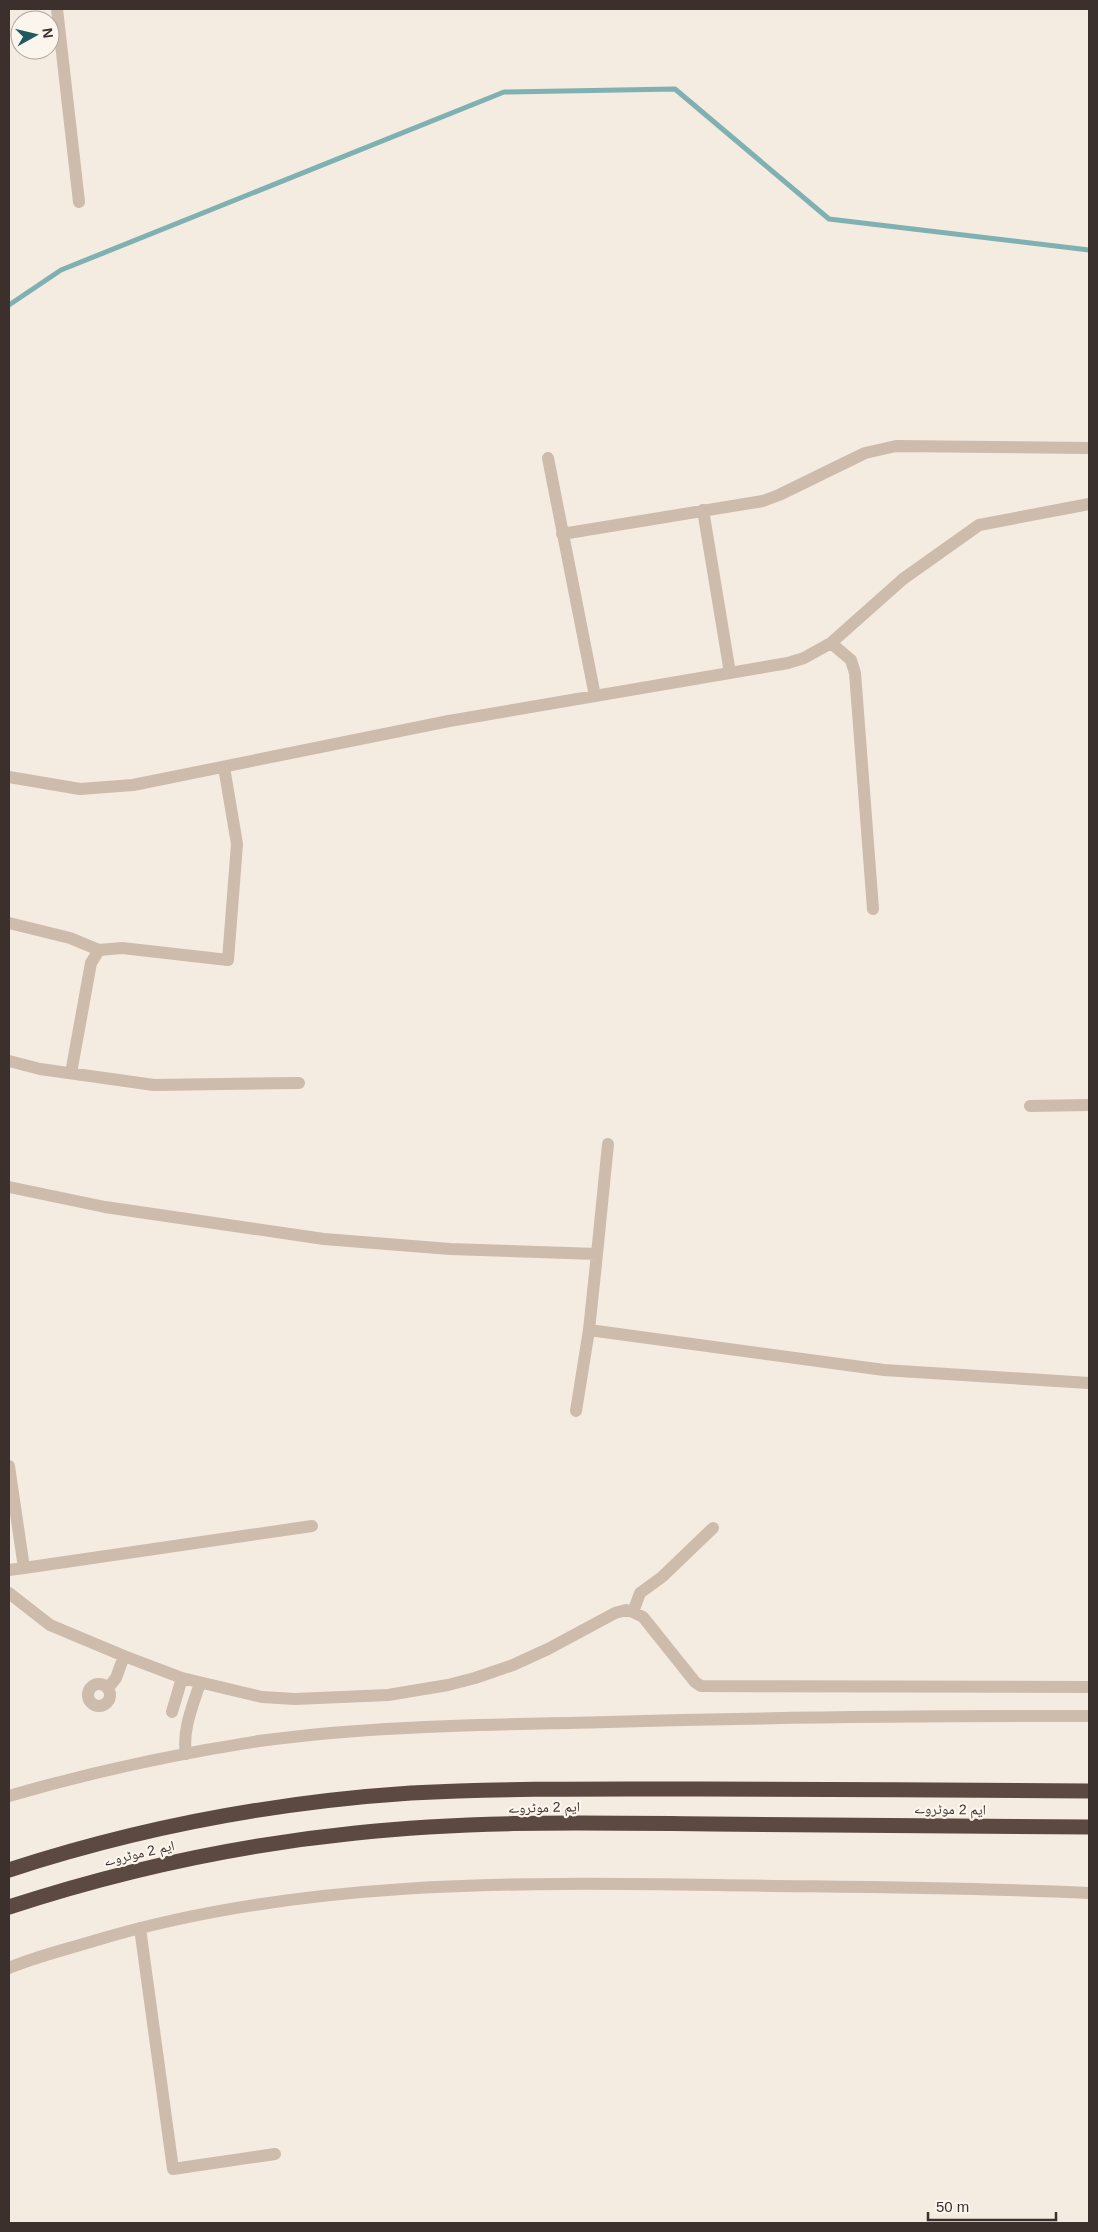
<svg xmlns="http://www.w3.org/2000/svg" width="1098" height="2232" font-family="Arial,'Noto Naskh Arabic',sans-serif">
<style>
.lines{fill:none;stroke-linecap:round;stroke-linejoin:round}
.stream{stroke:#7fb0b2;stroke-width:5}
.minor{stroke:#cdbbac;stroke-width:12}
.highway{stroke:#5c4a42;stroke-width:15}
.labels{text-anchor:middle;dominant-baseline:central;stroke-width:4.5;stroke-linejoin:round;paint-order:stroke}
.street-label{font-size:14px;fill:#3b302b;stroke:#fbf5ee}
</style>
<rect width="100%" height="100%" fill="#f4ebe1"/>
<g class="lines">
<path class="stream" d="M 9,305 L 61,270 L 504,92 L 675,89 L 829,219 L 1089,250"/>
<path class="minor" d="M 57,9 L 79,202
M 548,458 L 595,696
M 703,510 L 730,673
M 562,534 L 763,501 L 779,495 L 865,453 L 896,446 L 1089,448
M 831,643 L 851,660 L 855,673 L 873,909
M 9,777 L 80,789 L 133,785 L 449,721 L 788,663 L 804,658 L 831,643 L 903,579 L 979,525 L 1089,504
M 9,923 L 70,938 L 99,950
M 9,1061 L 40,1069 L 154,1085 L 299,1083
M 71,1073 L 91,963 L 99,950 L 122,948 L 228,960 L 237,844 L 224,767
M 1030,1106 L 1089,1105
M 9,1187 L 105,1207 L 324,1239 L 450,1249 L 597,1254 L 589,1330 L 884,1370 L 1089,1383
M 597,1254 L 608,1144
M 576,1411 L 589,1330
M 9,1466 L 24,1568 L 9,1570
M 713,1528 L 662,1577 L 640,1593 L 633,1612 L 643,1617 L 695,1682 L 701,1686 L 1089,1687
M 24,1568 L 312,1526
M 9,1593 L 50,1625 L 124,1656 L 182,1678 L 262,1697 L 295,1699 L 388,1695 L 448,1685 L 475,1678 L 513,1665 L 548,1649 L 615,1613 L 626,1610 L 633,1612
M88 1695a11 11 0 1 1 22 0a11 11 0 1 1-22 0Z
M 108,1688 L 116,1678 L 124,1656
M 172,1712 L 182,1678
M 186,1754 C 182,1730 193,1705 200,1683
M 9,1796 C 91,1772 175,1754 259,1741 C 375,1725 492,1725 608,1722 C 769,1717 929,1716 1089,1716
M 140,1928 L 173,2169 L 275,2154
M 9,1968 C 37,1956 68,1949 97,1940 C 298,1880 510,1882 717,1885 C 841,1887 965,1887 1089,1893"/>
<path class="highway" d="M 9,1870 C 138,1828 275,1802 411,1793 C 507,1788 604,1789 701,1789 C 830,1789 960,1790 1089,1791
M 9,1907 C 122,1870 237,1845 356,1833 C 474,1820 593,1823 711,1824 C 837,1825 963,1826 1089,1827"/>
</g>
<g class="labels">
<g class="street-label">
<text transform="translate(544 1807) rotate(-1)">ایم 2 موٹروے</text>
<text transform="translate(950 1809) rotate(1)">ایم 2 موٹروے</text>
<text transform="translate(139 1853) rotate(-13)">ایم 2 موٹروے</text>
</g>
</g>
<rect width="1098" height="2232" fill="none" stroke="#3b302b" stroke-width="20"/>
<g transform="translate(35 35) rotate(82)"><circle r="24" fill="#fbf5ee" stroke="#aea6a0"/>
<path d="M0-4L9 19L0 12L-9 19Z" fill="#1f5a5e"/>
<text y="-8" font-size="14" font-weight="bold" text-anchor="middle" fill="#3b302b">N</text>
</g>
<path d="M928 2212v8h128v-8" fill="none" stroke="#3b302b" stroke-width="2.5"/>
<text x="936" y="2212" font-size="15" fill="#3b302b" stroke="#fbf5ee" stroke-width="4" paint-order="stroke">50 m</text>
</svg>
